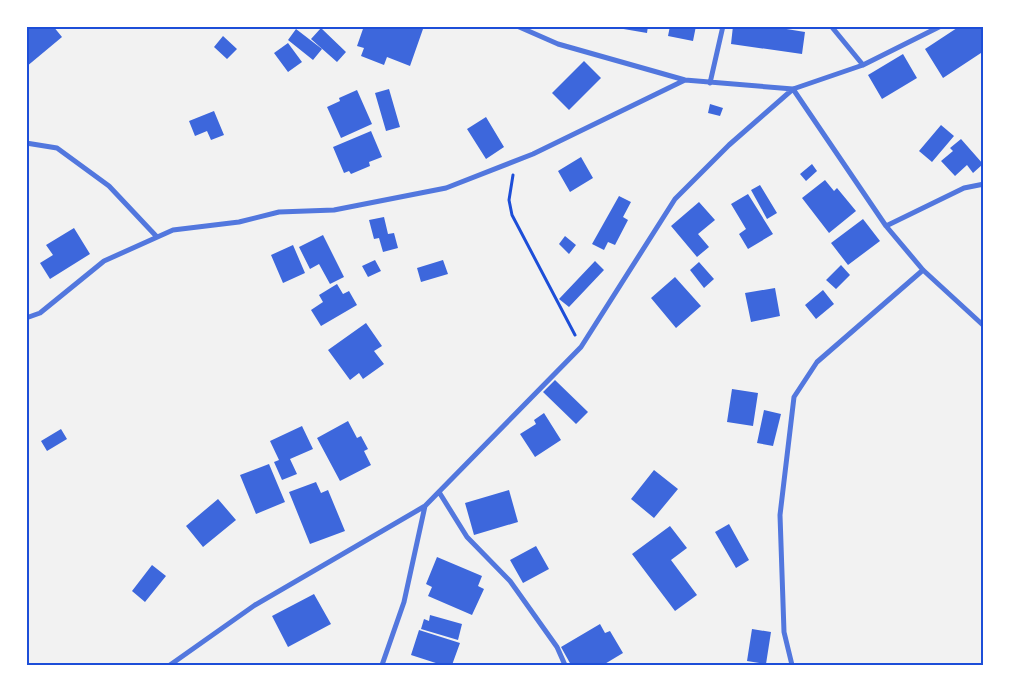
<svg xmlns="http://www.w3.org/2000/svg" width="1010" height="691" font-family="Raleway,sans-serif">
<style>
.building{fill:#3d67dc}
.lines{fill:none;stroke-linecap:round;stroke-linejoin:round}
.path{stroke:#1d4ed8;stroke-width:3}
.minor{stroke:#5277de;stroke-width:5}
.neatline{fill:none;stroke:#1d4ed8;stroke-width:2}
</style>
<rect width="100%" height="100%" fill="#f2f2f2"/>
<path class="building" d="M 26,26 L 53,26 L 62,37 L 26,67 Z
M 364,26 L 415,26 L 423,29 L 410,66 L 387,57 L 384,65 L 361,56 L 364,48 L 357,46 Z
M 606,26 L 648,26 L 647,33 Z
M 670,26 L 696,26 L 693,41 L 668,36 Z
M 733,26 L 768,26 L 805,32 L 802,54 L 731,44 Z
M 960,26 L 980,26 L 984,31 L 984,51 L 943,78 L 925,49 Z
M 321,28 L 346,52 L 337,62 L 311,39 Z
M 296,29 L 322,49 L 313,60 L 288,40 Z
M 223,36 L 237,49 L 227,59 L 214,47 Z
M 288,43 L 302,62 L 288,72 L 274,53 Z
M 903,54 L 917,78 L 882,99 L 868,75 Z
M 584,61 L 601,78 L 569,110 L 552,93 Z
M 389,89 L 400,127 L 386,131 L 375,93 Z
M 357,90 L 372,124 L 341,138 L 327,107 L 340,101 L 339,98 Z
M 710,104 L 723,108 L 720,116 L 708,113 Z
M 214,111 L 224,135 L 211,140 L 207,131 L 195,136 L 189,121 Z
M 486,117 L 504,147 L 486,159 L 467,129 Z
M 941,125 L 954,136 L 932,162 L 919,151 Z
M 371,131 L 382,157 L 369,162 L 370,166 L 351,174 L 349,171 L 344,173 L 333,147 Z
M 961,139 L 983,164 L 973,173 L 967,165 L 955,176 L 941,161 L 953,151 L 950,148 Z
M 581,157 L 593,178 L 570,192 L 558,171 Z
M 812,164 L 817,171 L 806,181 L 800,174 Z
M 825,180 L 834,191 L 837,188 L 856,211 L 829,233 L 802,198 Z
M 760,185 L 777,213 L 767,219 L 751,190 Z
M 748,194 L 773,234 L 748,249 L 739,234 L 746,229 L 731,204 Z
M 619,196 L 631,202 L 623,217 L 628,220 L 615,245 L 608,242 L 604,250 L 592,244 Z
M 699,202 L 715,220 L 698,234 L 709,247 L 697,257 L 671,226 Z
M 384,217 L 388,234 L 394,233 L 398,248 L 383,252 L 379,238 L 374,239 L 369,220 Z
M 863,219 L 880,241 L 848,265 L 831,243 Z
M 74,228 L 90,254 L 50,279 L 40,263 L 53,255 L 46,245 Z
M 323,235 L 344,277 L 330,284 L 319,264 L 310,269 L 299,247 Z
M 565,236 L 576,245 L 569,254 L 559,244 Z
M 293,245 L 305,273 L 283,283 L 271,255 Z
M 375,260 L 381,271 L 368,277 L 362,266 Z
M 443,260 L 448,274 L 421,282 L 417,268 Z
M 595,261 L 604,270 L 569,307 L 559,299 Z
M 699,262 L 714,279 L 704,288 L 690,270 Z
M 841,265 L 850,275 L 836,289 L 826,280 Z
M 675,277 L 701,306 L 676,328 L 651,298 Z
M 337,284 L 343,294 L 349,291 L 357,305 L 321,326 L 311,310 L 323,302 L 319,295 Z
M 775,288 L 780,316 L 751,322 L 745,293 Z
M 823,290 L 834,304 L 816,319 L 805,305 Z
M 366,323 L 382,346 L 374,351 L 384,364 L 363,379 L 359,373 L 350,380 L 328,350 Z
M 555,380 L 588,412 L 576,424 L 543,392 Z
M 732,389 L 758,393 L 753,426 L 727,422 Z
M 764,410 L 781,414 L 773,446 L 757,443 Z
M 544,413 L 561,440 L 535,457 L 520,434 L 536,424 L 534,420 Z
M 348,421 L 357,438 L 361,436 L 368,449 L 364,451 L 371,465 L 340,481 L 317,438 Z
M 302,426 L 313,449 L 290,459 L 297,474 L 282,480 L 274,462 L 279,460 L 270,441 Z
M 61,429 L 67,439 L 47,451 L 41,441 Z
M 269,464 L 285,502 L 256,514 L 240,475 Z
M 654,470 L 678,489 L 654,518 L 631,499 Z
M 316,482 L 321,493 L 328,490 L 345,531 L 310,544 L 289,492 Z
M 509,490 L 518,522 L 474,535 L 465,503 Z
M 218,499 L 236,520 L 203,547 L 186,526 Z
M 729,524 L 749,560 L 736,568 L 715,532 Z
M 670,526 L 687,548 L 671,560 L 697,595 L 675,611 L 632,554 Z
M 536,546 L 549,569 L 523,583 L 510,560 Z
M 437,557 L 482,576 L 478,586 L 484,589 L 472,615 L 428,596 L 432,587 L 426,584 Z
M 152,565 L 166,576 L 145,602 L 132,591 Z
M 314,594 L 331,624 L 288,647 L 272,616 Z
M 430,615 L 462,624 L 458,640 L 421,629 L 424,619 L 429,621 Z
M 600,624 L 605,633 L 610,631 L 623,653 L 603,665 L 571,665 L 561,647 Z
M 752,629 L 771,632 L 766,664 L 747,661 Z
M 419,630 L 460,643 L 452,665 L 442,665 L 411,655 Z"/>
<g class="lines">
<path class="path" d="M 513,175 L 509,200 L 512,215 L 575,335"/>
<path class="minor" d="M 517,26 L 558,44 L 685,80 L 793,89 L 863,65 L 941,26
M 831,26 L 863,65
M 710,83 L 723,26
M 26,143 L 57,148 L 109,186 L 157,237
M 886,226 L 964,188 L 984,184
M 26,318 L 40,313 L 104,261 L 173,230 L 239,222 L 279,212 L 334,210 L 446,188 L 533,154 L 685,80
M 439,492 L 467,537 L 510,581 L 557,647 L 565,665
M 170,665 L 255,605 L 425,506 L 581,347 L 675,199 L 729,145 L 793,89 L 886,226 L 923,270 L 984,326
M 382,665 L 404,602 L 425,506
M 792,665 L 784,632 L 780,515 L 794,397 L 817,362 L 923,270"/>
</g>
<rect width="1010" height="691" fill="none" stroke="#ffffff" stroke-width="55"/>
<rect x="28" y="28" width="954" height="636" class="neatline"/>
</svg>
